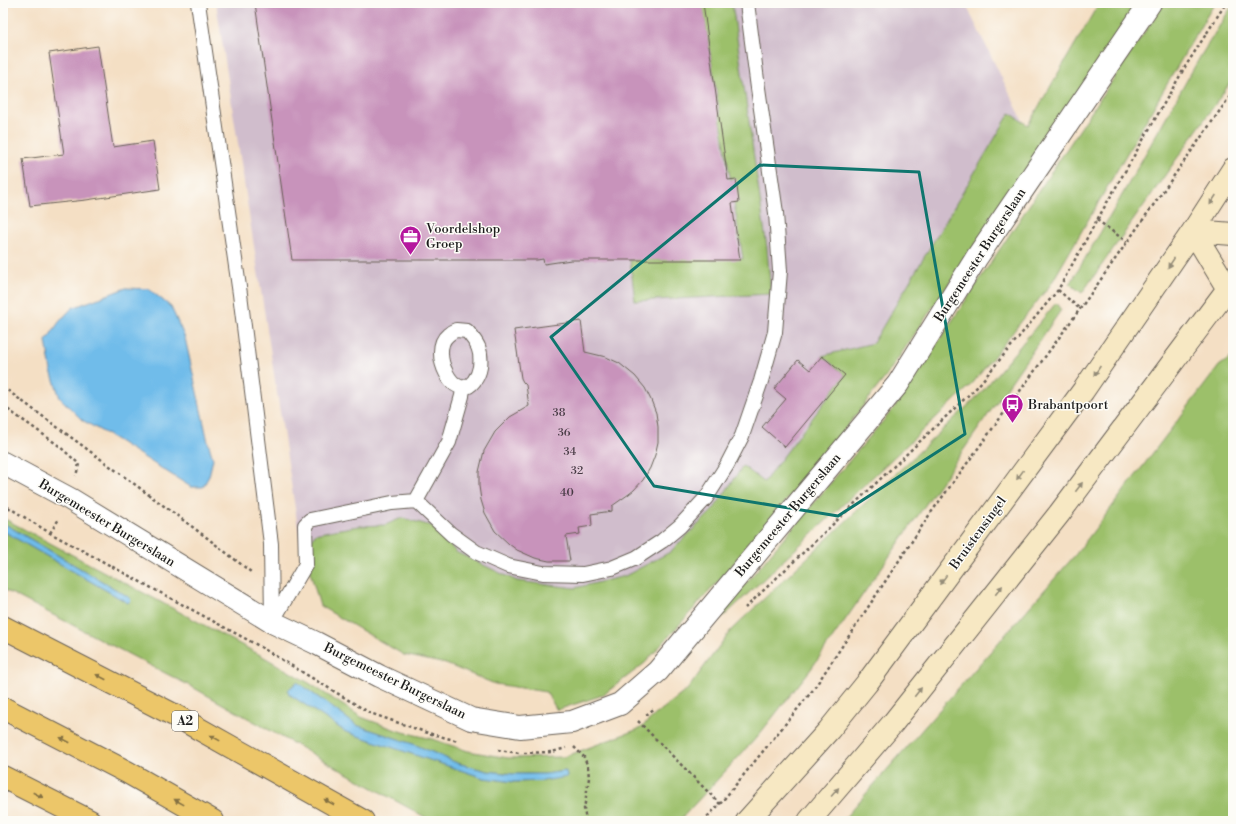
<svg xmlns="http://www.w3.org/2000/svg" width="1236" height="824" font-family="'Libre Bodoni',serif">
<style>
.industrial{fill:#d0bdcc}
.green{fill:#9cc06a;stroke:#5c6e43;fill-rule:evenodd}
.water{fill:#70bcea;stroke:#466c83}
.building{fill:#c893bb}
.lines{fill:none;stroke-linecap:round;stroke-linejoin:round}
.lane-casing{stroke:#686057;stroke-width:16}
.street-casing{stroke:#686057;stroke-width:24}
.secondary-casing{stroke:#686057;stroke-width:24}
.highway-casing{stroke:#686057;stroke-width:24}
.path{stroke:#686057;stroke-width:2.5;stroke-dasharray:3 3;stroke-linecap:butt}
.lane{stroke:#fff;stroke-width:14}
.street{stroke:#fff;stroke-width:22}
.secondary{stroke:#f7e8c3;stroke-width:22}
.highway{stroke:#ecc669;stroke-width:22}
.oneway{fill:#948c78}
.oneway2{fill:#847142}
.marked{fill:none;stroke:#0f766e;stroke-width:3;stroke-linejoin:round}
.labels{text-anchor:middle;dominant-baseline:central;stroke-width:3;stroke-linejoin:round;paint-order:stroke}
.number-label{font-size:11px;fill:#473a44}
.shield{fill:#fdfcf7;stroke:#605f5e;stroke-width:1}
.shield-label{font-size:12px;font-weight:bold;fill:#1c1c1c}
.poi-label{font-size:13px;fill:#1c1c1c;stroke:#fdfcf7;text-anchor:start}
.street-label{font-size:13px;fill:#1c1c1c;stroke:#fdfcf7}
</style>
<rect width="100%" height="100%" fill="#fdfcf7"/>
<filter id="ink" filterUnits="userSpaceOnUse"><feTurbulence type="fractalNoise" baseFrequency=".025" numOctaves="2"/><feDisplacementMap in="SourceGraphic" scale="8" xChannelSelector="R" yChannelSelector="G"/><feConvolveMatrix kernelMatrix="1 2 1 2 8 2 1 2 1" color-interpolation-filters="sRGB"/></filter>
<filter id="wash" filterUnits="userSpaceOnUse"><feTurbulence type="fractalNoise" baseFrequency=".012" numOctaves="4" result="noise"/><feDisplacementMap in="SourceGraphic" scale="16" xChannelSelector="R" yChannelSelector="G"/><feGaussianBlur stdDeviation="0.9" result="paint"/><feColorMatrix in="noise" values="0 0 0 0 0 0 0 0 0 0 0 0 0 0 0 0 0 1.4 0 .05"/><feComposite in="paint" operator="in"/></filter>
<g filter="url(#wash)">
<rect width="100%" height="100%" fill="#f4dfc4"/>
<path class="industrial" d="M 216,3 L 965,3 L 1027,129 L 888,342 L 644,620 L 300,540 Z"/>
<path class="green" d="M 702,3 L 732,3 L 767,248 L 771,294 L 635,301 L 630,260 L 743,259 Z
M 1099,3 L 1138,3 L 999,210 L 884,379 L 823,457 L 723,576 L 645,663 L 603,695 L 557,710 L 546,692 L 495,684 L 446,664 L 404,655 L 320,606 L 311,575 L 305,561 L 306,547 L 315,534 L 334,530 L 359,526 L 385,525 L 402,518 L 432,526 L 456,552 L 517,581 L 575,588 L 625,576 L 670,552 L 713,510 L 743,466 L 764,482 L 845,375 L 822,356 L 873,343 L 1010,113 L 1028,125 Z
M 1164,3 L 1215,3 L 1202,24 L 1051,284 L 972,384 L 721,619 L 719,615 L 894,408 Z
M 1233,4 L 1233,79 L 1082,293 L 1070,284 L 1113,211 L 1200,57 Z
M 1056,303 L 1061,310 L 811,669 L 758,736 L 679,821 L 432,821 L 194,688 L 3,589 L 3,531 L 128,603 L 127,596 L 3,523 L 3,518 L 264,657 L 309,683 L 361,717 L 399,731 L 432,739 L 468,751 L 508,758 L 564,757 L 641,728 L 656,714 L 687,690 L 731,630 L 980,394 ZM 297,682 L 356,725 L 416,745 L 457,763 L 487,771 L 513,774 L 544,774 L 565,771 L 567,776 L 543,781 L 514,782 L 484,778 L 346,732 L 289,694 L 288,690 Z
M 1233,356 L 1233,821 L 842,821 L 1076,554 L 1219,366 Z"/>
<path class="water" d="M 126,288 L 149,289 L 171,307 L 185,338 L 208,442 L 213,459 L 209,476 L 203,487 L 191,487 L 115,439 L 82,420 L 60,398 L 51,371 L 46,341 L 59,322 L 72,308 Z
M 3,523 L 127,596 L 131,600 L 128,603 L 3,531 Z
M 297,682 L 356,725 L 416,745 L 457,763 L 487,771 L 513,774 L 544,774 L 566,771 L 567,777 L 543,781 L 514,782 L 484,778 L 346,732 L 289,694 L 288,690 Z"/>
<g id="blocks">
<path class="building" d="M 255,3 L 703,3 L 728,180 L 736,179 L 739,202 L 732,203 L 740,260 L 571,260 L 544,264 L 543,259 L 537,260 L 292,260 Z
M 98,46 L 113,147 L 153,141 L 160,189 L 86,200 L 30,206 L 23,159 L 64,154 L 49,53 Z
M 581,321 L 585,352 L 606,357 L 619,363 L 635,376 L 645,388 L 651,400 L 656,413 L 658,427 L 658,442 L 655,455 L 650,468 L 643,480 L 634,490 L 629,494 L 612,506 L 612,511 L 591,514 L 592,526 L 579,528 L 580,534 L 566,536 L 570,561 L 549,561 L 535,558 L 517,550 L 509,544 L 495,531 L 485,513 L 481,500 L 479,486 L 479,472 L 484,451 L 495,432 L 510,417 L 529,406 L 526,385 L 523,382 L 521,378 L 514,330 Z
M 822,356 L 845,375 L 785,447 L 762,427 L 786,399 L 774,389 L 798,360 L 810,370 Z"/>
</g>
</g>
<g filter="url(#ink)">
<use href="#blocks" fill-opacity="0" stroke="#686057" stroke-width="1"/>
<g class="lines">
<defs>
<path id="lane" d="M 198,3 L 240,294 L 271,544 L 272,622
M 456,330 L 467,331 C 478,344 482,350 480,367 C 479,373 478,376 474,381 C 455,406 428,351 448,335 C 450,333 453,331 456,330 Z
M 416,501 L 451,534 L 476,552 L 508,566 L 543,573 L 583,574 L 612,568 L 636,558 L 662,541 L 680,526 L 706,498 L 727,465 L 742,436 L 761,381 L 775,332 L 780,271 L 776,213 L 758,88 L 747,3
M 416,501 L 449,442 L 462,396 L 463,388
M 272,622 L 306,564 L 305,525 L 310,520 L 392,503 L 416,501"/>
<path id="street" d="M 3,463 L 70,499 L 272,622 L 316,643 L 379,676 L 471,719 L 520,727 L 572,722 L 620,704 L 658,671 L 898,384 L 977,257 L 1150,3"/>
<path id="secondary" d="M 1193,231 L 1228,289 L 1233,293
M 1193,231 L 1233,234
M 747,821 L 829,730 L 867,683 L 1083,391 L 1193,231 L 1233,169
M 809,821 L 893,723 L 1059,514 L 1233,282"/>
<path id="highway" d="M 3,627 L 176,716 L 363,821
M 3,708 L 127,772 L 213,821
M 3,777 L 90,821"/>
</defs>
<use href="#lane" class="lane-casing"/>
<use href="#street" class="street-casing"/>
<use href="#secondary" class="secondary-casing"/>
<use href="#highway" class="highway-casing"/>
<path class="path" d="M 1097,220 L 1127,242
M 1058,290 L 1080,309
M 3,387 L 206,537 L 251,572
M 3,406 L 58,445 L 79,464 L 76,476
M 3,504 L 50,533 L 259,646 L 370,713 L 428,733 L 458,741
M 50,533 L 59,519
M 745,608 L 977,387 L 1058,290 L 1097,220 L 1185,67 L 1226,3
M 646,715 L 655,708
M 638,721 L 720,804
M 574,747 L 584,757 L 588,767 L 589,778 L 584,809 L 586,821
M 498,750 L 519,753
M 524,753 L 552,752 L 566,748
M 703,821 L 720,804 L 813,690 L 930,514 L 1080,309 L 1233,92"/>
<use href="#lane" class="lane"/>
<use href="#street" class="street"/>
<use href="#secondary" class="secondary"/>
<use href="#highway" class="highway"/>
</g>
<defs><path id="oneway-solid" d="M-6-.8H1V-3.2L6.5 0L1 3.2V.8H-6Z"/></defs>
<g class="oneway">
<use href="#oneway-solid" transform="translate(1213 200) rotate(123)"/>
<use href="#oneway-solid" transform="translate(1171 263) rotate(124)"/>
<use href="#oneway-solid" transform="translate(1097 371) rotate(124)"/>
<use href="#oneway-solid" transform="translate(1020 475) rotate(126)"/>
<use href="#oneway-solid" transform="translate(1079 487) rotate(-53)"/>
<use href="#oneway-solid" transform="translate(943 580) rotate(126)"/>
<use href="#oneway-solid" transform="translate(999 590) rotate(-52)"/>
<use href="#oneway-solid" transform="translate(918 692) rotate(-52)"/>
<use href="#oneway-solid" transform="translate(835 792) rotate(-49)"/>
</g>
<g class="oneway2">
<use href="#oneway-solid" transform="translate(101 677) rotate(-153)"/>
<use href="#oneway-solid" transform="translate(215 738) rotate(-151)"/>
<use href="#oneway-solid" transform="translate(65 740) rotate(-152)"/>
<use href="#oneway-solid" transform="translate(38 795) rotate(27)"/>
<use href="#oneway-solid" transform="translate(179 802) rotate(-151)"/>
<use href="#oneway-solid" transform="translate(329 802) rotate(-151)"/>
</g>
</g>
<path class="marked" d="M 760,165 L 919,172 L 965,434 L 838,516 L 654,486 L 551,337 Z"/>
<defs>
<symbol id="office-pin" viewBox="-11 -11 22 30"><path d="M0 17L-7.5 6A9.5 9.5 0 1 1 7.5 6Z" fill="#b5179e" stroke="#fdfcf7"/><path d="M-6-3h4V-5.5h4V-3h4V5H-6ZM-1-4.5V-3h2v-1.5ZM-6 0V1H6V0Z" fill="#fff"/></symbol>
<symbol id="bus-pin" viewBox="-11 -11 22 30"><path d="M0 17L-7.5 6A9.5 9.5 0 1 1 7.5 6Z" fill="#b5179e" stroke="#fdfcf7"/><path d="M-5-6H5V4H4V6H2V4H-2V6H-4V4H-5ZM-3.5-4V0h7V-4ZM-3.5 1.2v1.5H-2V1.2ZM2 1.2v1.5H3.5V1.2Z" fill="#fff"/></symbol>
</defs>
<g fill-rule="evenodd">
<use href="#office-pin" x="398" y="224" width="25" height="34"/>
<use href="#bus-pin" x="1000" y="392" width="25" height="34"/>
</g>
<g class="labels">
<g class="number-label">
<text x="559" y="413">38</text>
<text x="564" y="433">36</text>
<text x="570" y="452">34</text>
<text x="577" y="471">32</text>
<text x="567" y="493">40</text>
</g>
<rect class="shield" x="172" y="711" width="26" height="20" rx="3"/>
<g class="shield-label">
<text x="185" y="721">A2</text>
</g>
<g class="poi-label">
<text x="426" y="229">Voordelshop<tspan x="426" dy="15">Groep</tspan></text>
<text x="1028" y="405">Brabantpoort</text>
</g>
<g class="street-label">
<text transform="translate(980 255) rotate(-57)">Burgemeester Burgerslaan</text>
<text transform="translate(788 515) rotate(-50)">Burgemeester Burgerslaan</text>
<text transform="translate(107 523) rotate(31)">Burgemeester Burgerslaan</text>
<text transform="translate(978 533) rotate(-54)">Bruistensingel</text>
<text transform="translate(395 681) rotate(26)">Burgemeester Burgerslaan</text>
</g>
</g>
<rect width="1236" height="824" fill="none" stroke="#fdfcf7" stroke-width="16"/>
</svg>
